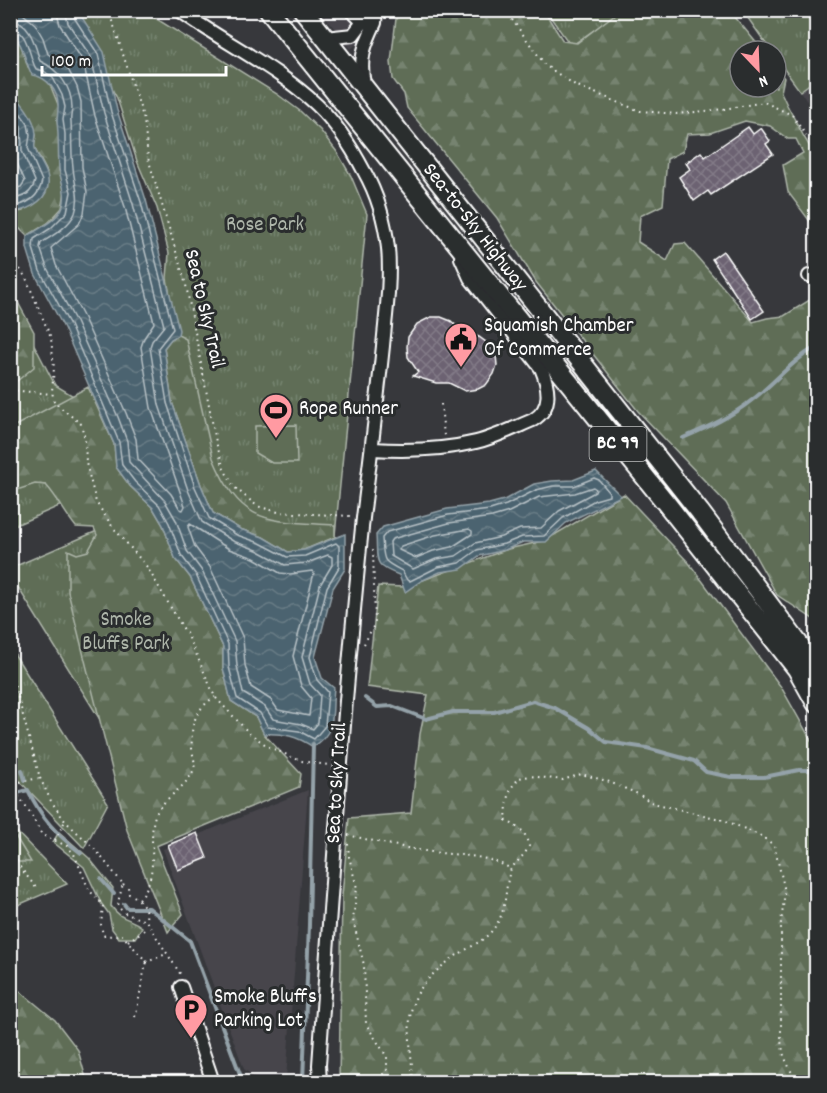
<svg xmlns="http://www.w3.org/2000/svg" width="827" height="1093" font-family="Dekko,sans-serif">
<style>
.built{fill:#47454c}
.grass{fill:url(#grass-tufts);stroke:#aeb6aa;stroke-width:1.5}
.forest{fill:url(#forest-firs);stroke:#aeb6aa;stroke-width:1.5}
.pitch{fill:#5e6d56;stroke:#aeb6aa;stroke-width:1.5}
.water{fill:url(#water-waves);stroke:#94a2a9;stroke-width:1.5}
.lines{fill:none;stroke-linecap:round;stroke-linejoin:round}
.shore{stroke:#b7c1c6;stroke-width:1.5}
.stream{stroke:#94a2a9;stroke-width:4}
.building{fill:url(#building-cross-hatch);stroke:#fff;stroke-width:1.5}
.minor-casing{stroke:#fff;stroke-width:16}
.highway-casing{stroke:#fff;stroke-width:22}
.path{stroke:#fff;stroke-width:2;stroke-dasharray:1.5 4.5;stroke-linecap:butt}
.minor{stroke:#2a2d2e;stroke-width:12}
.highway{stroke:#2a2d2e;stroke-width:18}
.labels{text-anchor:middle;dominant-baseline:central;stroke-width:6;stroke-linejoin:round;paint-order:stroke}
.shield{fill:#2a2d2e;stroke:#bfc0c0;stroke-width:1.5}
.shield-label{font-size:20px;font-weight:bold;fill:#fff}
.park-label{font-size:21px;fill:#aeb6aa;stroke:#2a2d2e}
.street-label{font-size:21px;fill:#fff;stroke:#2a2d2e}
.poi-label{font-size:21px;fill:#fff;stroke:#2a2d2e;text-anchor:start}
</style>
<defs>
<pattern id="grass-tufts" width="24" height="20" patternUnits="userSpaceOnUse" patternTransform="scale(1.5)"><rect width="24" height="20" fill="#5e6d56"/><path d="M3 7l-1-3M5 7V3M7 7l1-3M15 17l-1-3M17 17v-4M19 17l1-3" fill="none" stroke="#76836f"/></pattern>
<pattern id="forest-firs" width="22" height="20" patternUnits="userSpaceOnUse" patternTransform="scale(1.5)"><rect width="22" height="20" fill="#5e6d56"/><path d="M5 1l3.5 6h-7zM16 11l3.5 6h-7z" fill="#76836f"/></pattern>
<pattern id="water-waves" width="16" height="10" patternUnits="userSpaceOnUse" patternTransform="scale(1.5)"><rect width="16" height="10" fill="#4c6470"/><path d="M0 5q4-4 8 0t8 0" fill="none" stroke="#677b85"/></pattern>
<pattern id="building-cross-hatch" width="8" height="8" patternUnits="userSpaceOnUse" patternTransform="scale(1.5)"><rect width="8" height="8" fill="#6c6272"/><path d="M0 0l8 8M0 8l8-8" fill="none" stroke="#827a87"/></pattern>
</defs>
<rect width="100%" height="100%" fill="#37383c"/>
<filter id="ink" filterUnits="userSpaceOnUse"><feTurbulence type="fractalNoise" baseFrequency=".0167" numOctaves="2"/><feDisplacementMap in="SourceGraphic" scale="12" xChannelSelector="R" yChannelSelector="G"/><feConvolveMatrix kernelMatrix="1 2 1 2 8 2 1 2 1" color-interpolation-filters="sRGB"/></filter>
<g filter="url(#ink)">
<path class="built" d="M 320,11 L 387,11 L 386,16 L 351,49 Z
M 816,79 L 816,115 L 800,91 Z
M 308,790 L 286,1079 L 274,1082 L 260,1082 L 244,1069 L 163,849 Z"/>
<path class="grass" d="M 69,11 L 144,11 L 277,94 L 300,111 L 320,130 L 337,152 L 351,176 L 367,214 L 334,545 L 284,555 L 209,493 L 170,296 L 167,278 L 169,253 L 157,208 L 137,161 L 117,98 Z
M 546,11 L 621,11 L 571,46 Z
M 743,11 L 816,11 L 816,79 L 800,91 L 776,58 L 776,51 L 771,51 Z
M 10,298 L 55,385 L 85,403 L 110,484 L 11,527 Z
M 132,516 L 112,739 L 11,576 L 11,568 Z
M 10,647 L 108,803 L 84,848 L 11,772 Z
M 10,825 L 67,884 L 11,908 L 10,908 Z
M 59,832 L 89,858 L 113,888 L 111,906 C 122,921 129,917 142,927 L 135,938 L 119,938 L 112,929 L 109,914 L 101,903 L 84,867 L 53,842 Z"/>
<path class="forest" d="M 397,10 L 544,11 L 563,41 L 577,43 L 619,11 L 730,11 L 763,51 L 740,51 L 740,87 L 776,87 L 776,68 L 784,78 L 781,92 L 787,105 L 804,137 L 816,157 L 816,237 L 812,224 L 788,192 L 783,165 L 803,153 L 796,139 L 788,139 L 770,126 L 745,121 L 710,133 L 687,134 L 683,151 L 667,159 L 663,205 L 640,216 L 638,242 L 667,261 L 675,244 L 685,243 L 753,322 L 767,318 L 784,316 L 816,296 L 816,626 L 813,619 L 777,595 L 726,503 L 638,411 L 536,282 L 497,218 L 407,108 L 404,94 L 393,79 L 391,62 Z
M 10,32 L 18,38 L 22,48 L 28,67 L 49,82 L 59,107 L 57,120 L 59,134 L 59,170 L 65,192 L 62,208 L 48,223 L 27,236 L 11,220 L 11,213 L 23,211 L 47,172 L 34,147 L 36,135 L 19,99 L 11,90 Z
M 10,288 L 34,332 L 34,367 L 11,386 Z
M 178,335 L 186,339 L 213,458 C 242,527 268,520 335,525 L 335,537 L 304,550 L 288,552 L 263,537 L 240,529 L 213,513 L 201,485 L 172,402 L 164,348 L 171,339 Z
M 88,387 L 114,444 L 116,467 L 130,486 L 153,508 L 163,525 L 175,558 L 190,577 L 223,647 L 223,668 L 231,701 L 256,717 L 264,734 L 301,774 L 299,787 L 156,846 L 183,914 L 168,932 L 127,830 L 68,592 L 68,550 L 77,554 L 88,551 L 97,535 L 94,528 L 76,527 C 65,514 58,498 46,485 L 35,484 L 11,492 L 11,428 Z
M 624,494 L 689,563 L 781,687 L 816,749 L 816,1082 L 339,1082 L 342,896 L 349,818 L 411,813 L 420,734 L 428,695 L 367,687 L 378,586 L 404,587 L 508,549 L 544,541 Z
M 11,829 L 31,862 L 18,862 L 11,852 Z
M 10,983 L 55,1020 L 78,1050 L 87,1082 L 11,1082 Z"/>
<path class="pitch" d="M 296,425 L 297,463 L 272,463 L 255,453 L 255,426 Z"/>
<path class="water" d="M 10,11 L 78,11 L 104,52 L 117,110 L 146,200 L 179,330 L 178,335 L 171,339 L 164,348 L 172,402 L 201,485 L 213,513 L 240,529 L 263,537 L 288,552 L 304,550 L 345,534 L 345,569 L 333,588 L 315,657 L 322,678 L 334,688 C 331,714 338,731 313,747 C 297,736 283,733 264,734 L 256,717 L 231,701 L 223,668 L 223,647 L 190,577 L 175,558 L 163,525 L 153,508 L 130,486 L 116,467 L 114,444 L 64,328 L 35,274 L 27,248 L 27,236 C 39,229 59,219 63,206 C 67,193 61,182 59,169 C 58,154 59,138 57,122 C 57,118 58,113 58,108 C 59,92 48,77 32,75 C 24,60 24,44 11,32 Z
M 10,90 C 21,102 35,117 36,134 C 36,139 34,144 35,148 C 37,157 44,165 47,174 C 54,198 30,210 11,213 Z
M 596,471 L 621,496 L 566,523 L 546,542 L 523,542 L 505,550 L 479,556 L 461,569 L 440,572 L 421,581 L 405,592 L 399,575 C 372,565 378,561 376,535 L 383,527 L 447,509 L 489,504 L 504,500 L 534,484 L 552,481 L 573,480 Z"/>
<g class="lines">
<path class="shore" d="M 10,11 L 23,14 L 35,24 L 43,38 L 48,54 L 63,64 L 69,71 L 77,87 L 81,102 L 82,167 L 87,192 L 84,213 L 79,224 L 51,248 L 56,265 L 84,318 L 126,413 L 136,439 L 138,459 L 171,494 L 180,509 L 183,510 L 185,506 L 151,408 L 141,347 L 144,338 L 154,323 L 125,207 L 95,116 L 83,61 L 60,25 L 56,10
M 10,20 C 31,22 35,45 40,61 C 58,69 72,87 72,108 C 72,112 70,117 71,121 C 72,137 71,152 73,167 C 74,184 81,196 75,213 C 70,226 52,236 41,243 L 40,247 L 47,268 L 76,322 L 118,417 L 127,441 L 129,462 L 165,501 L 176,520 L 187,551 L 202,571 L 235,641 L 237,666 L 243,693 L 265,707 L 273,719 L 301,724 L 313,729 L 318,723 L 320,695 L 310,684 L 302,657 L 320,585 L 332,565 L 332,557 L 328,555 L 307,563 L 285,565 L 257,550 L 233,541 L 202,522 L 188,490 L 159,405 L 150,347 L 152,341 L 164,326 L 133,204 L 104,113 L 91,57 L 68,23 L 65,10
M 10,28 C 29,30 28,55 36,69 L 44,71 L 53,78 L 62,95 L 65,107 L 63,120 L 65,134 L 65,170 L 71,192 L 67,212 L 51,228 L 34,239 L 33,248 L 40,271 L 70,325 L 119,442 L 122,465 L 135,482 L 159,505 L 169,523 L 181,555 L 196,575 L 228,644 L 229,667 L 237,698 L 260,713 L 268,727 L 299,731 L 314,739 L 325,726 L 328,692 L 317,680 L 310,657 L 327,587 L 339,567 L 339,546 L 336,543 L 305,556 L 287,557 L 260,543 L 237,535 L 209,518 L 195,487 L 167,403 L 158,348 L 173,329 L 141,202 L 111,112 L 98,54 L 75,19 L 73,10
M 10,99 L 28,124 L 30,135 L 28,148 L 42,181 C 39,198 27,205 10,207
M 10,111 L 21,127 L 22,151 L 35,181 C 32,194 23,198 10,199
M 10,128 L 13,135 L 13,154 L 25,181 L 21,187 L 10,190
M 594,478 L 599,480 L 609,492 L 609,496 L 595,500 L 563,518 L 544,536 L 522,537 L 504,544 L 477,550 L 459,563 L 438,567 L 410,581 L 407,580 L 402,571 C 381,560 384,562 382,538 L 387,532 L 448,515 L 490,510 L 506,505 L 536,490 L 553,486 L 574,486 Z
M 593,487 L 596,489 L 595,492 L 559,511 L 541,528 L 520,529 L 501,537 L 475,543 L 456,556 L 436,559 L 413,569 L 391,556 L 390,542 L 392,539 L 449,523 L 492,517 L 509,512 L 539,497 L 575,493 Z
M 190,524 L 229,549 L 254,558 L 280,573 L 290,574 L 312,571 L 314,573 L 293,656 L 301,686 L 311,698 L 309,716 L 278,710 L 271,700 L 251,687 L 245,665 L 243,638 L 210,567 L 195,547 L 188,527 Z
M 469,529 L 472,531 L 472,534 L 452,547 L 433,551 L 416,558 L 399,550 L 401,546 L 435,535 Z"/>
<path class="stream" d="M 683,438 C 708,427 731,417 752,400 C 775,383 791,361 816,347
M 365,698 L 377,707 L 392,706 L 426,719 L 453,712 L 494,712 L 533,701 L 555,708 L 589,728 L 606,742 L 647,748 L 694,761 L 706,772 L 731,777 L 764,777 L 799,770 L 810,770 L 816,776
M 22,770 L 25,780
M 10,795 L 28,790 C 42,819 56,834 81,853
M 101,879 L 114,894
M 124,904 L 127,908 L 149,908 L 190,941 L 243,1082
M 294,1082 L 303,1079
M 303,1082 L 309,925 L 313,744"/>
</g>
<path class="building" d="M 748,127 L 753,134 L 761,128 L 770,141 L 766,144 L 773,154 L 711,195 L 708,191 L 694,201 L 679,177 L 690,169 L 686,163 L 701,152 L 705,157 Z
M 723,251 L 764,311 L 752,319 L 712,259 Z
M 431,317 L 441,317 L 451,321 L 469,338 L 474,335 L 479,337 L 490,345 L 496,356 L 497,365 L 494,374 L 486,385 L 478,389 L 465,391 L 449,383 L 436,383 L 413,376 L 418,372 L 408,357 L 407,347 L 408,337 L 417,324 Z
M 197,833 L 207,858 L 178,870 L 168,845 Z"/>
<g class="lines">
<defs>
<path id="minor" d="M 179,10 C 224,43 277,67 317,105 C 336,123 352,148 364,171 C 377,194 385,221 388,248 C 391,280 386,313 383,346 C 377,403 370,461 363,518 C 344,700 332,883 319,1065 L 320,1082
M 351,10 L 363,22 L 375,23 L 376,10
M 325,38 L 353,35 L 363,22
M 364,84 C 359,59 364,46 375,23
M 809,276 L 816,275
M 373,449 C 406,451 443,450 476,442 C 496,437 514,428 533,420 C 553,408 549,387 541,368 L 470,278 L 461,258
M 181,987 L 213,1082"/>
<path id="highway" d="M 269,10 L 666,503 L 797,669 L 816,703
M 303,10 L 700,512 L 810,659 L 816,671"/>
</defs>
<use href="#minor" class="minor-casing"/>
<use href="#highway" class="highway-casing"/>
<path class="path" d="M 106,10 L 113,23 L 144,120 L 148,158 L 186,285 L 216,442 L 224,469 L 234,487 L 257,506 L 278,512 L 350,516
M 505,10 L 546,66 L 575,85 L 640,111 L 676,114 L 724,109 L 764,102 L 792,115 L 816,150
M 10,254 L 26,278 L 51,338 L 54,368 L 52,391 L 54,402 L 81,424 L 85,439 L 86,463 L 96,502 L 112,526 L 147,567 L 190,640 L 215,697 L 249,733 L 269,747 L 301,761 L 328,765
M 10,390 L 52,394
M 441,404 L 444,436
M 364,644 L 375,623 L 373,550
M 10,668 L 40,778 L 51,801 L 65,821 L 94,848 L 123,884 L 118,902 L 119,908 L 126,914 L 146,921 L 181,975
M 14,783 L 40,778
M 10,784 L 14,783 L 18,796 L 28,809 L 42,835 L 67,846 L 74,854 L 89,890 L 103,905 L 101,925 L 103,935 L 105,936 L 122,935 L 147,962 L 166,954
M 348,835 C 373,841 399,847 425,851 C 455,856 484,853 511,869
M 55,840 L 65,821
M 348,844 L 349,857 L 357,888 L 353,920 L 364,965 L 366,1024 L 387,1057 L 387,1071 L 378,1078 L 376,1082
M 10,860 L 20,867 L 37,889
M 123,884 L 128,887 L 129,894 C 140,898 148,908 146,921
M 139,899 C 160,876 148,846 154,819 C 160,798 186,790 194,769 C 196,761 192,755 192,747 C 190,725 196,708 215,697
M 128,941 L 148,928
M 135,1017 C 140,999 141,980 147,962
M 353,1082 L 362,1082
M 371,1082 L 378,1078 L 385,1082
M 413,1082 C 410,1021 397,998 453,958 C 464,950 478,944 488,935 C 509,914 503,895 510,871 C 513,864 525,856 529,846 L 524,832 L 506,820 L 507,804 L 511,788 L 519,778 L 530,776 L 563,780 L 581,774 L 607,781 L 638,794 L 653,803 L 724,820 L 759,835 L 774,845 L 784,887 L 784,899 L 781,923 L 781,1041 L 784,1056 L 796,1082"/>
<use href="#minor" class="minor"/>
<use href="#highway" class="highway"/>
</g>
</g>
<defs>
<symbol id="civic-pin" viewBox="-11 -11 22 30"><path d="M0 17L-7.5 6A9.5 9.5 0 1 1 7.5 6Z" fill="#ff9aa2" stroke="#2a2d2e"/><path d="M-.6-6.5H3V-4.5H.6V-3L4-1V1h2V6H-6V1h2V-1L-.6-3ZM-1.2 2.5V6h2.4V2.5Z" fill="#111"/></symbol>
<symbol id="stadium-pin" viewBox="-11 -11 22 30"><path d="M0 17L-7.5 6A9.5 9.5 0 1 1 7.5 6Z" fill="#ff9aa2" stroke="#2a2d2e"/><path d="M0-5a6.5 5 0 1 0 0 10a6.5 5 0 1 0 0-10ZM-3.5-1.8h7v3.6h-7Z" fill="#111"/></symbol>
<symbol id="parking-pin" viewBox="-11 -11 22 30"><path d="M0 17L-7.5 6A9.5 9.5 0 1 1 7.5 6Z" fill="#ff9aa2" stroke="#2a2d2e"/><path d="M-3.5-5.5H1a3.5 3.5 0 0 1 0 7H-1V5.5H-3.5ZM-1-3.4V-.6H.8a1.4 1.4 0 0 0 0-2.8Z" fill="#111"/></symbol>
</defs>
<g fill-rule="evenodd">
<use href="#civic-pin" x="442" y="320" width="38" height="52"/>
<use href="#stadium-pin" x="257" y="391" width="38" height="52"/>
<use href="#parking-pin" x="172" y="991" width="38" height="52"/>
</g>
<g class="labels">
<rect class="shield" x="589.5" y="427" width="57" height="34" rx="4.5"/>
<g class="shield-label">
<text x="618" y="444">BC 99</text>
</g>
<g class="park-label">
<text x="265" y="226">Rose Park</text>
<text x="126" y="621">Smoke<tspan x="126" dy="24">Bluffs Park</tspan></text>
</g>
<g class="street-label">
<text transform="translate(474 228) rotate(52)">Sea-to-Sky Highway</text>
<text transform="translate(203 309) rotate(77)">Sea to Sky Trail</text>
<text transform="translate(338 783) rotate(-87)">Sea to Sky Trail</text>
</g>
<g class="poi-label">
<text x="484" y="327">Squamish Chamber<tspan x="484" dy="24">Of Commerce</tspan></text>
<text x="299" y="410">Rope Runner</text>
<text x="214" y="998">Smoke Bluffs<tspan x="214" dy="24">Parking Lot</tspan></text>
</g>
</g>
<rect width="827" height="1093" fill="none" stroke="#2a2d2e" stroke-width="36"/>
<rect x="18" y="18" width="791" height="1057" fill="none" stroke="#fff" stroke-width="2" filter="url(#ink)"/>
<g transform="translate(758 69) rotate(157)"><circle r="28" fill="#2a2d2e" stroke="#7f8182" stroke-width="1.5"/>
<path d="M0-4.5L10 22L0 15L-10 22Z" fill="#ff9aa2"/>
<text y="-9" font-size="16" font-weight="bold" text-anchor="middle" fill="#ffffff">N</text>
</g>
<path d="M42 66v9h184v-9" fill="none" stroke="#ffffff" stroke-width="3"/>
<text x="51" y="66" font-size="18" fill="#ffffff" stroke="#2a2d2e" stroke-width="4.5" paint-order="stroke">100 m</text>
</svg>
